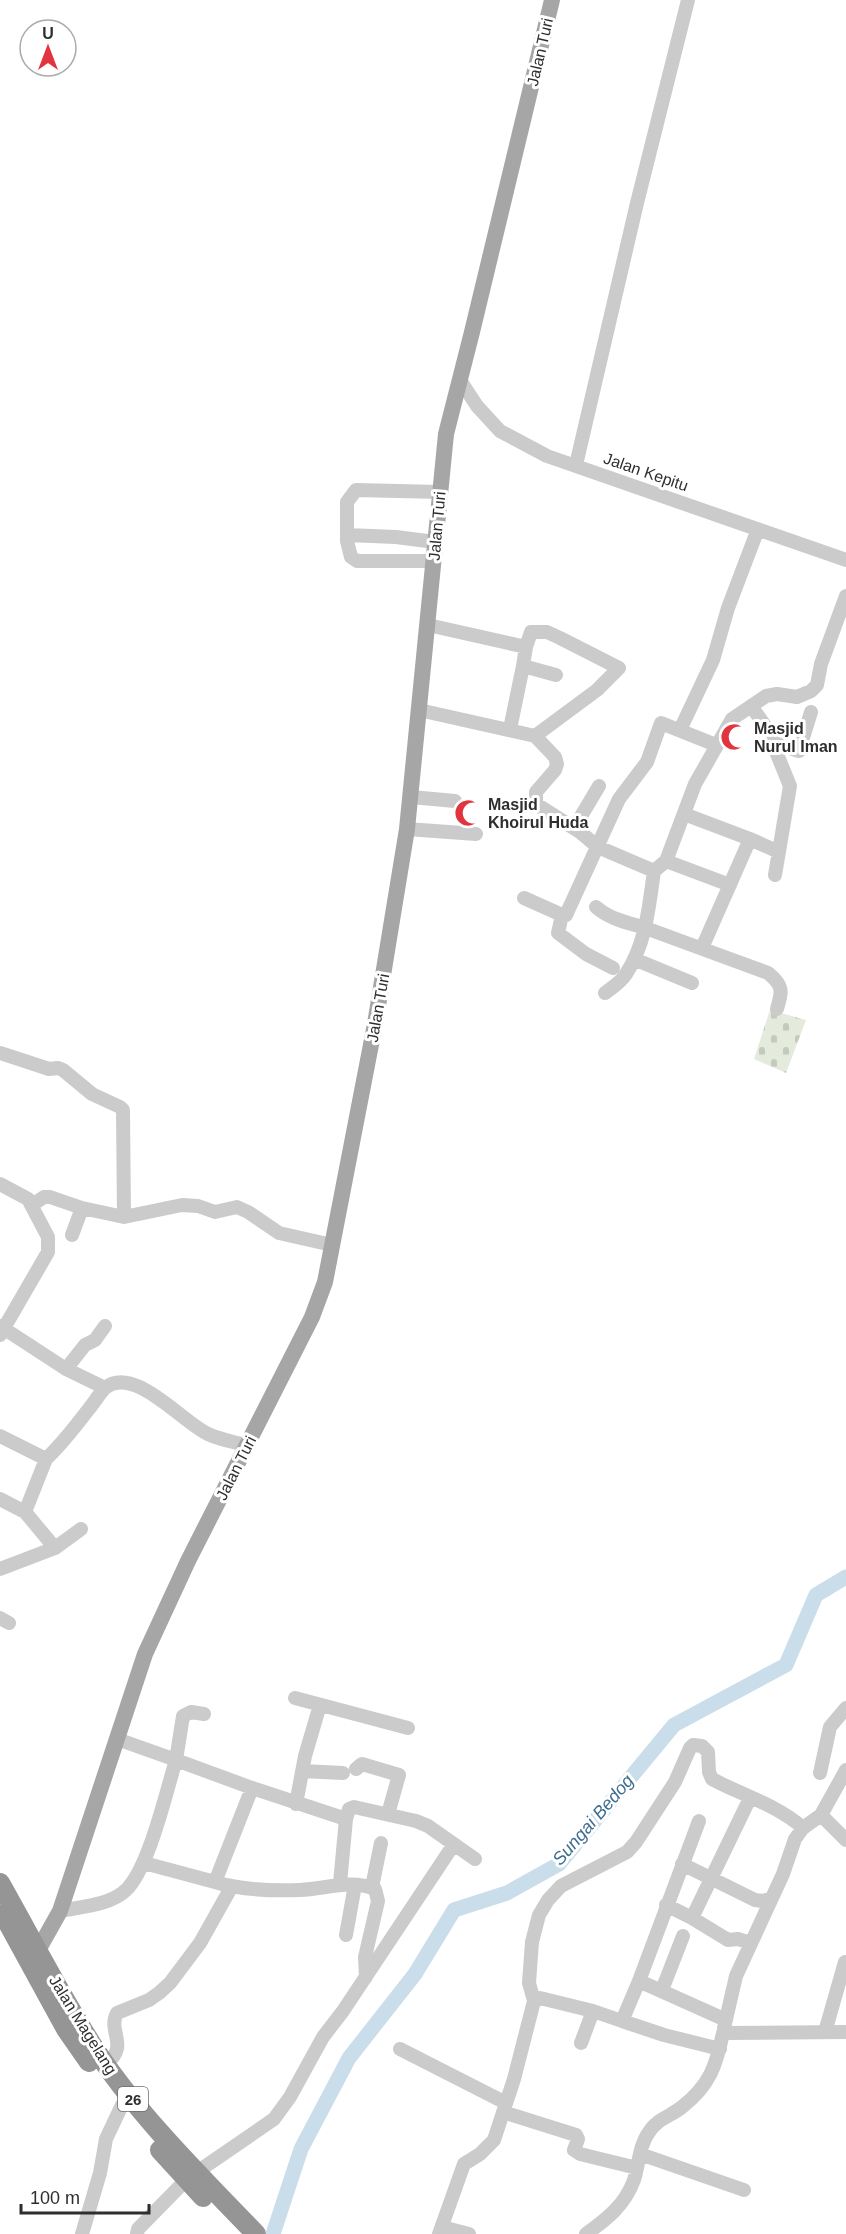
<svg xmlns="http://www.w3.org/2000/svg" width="846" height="2234" font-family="Arial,sans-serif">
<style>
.cemetery{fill:url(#cemetery-stones)}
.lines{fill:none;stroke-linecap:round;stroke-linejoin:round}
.river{stroke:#c9ddeb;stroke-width:15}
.minor{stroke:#cbcbcb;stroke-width:14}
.major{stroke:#a6a6a6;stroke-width:16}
.highway{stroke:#959595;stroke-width:20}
.labels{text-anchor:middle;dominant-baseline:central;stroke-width:6;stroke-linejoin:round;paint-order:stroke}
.shield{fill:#fff;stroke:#6d6d6d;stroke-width:1.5}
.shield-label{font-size:15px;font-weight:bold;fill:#2e2e2e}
.street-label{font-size:16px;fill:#2e2e2e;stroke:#fff}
.poi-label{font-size:16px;font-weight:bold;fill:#2e2e2e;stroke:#fff;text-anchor:start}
.water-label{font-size:18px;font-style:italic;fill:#3e6e8f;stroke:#fff}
</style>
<defs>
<pattern id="cemetery-stones" width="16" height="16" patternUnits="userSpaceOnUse" patternTransform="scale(1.5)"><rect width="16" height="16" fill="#e4ebdc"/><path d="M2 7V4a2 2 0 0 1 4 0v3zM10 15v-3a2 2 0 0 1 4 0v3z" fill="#c4cabd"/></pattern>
</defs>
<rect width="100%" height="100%" fill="#fff"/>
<path class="cemetery" d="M 770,1010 L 806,1020 L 786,1073 L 754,1059 Z"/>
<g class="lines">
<path class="river" d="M 273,2234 L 301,2149 L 349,2058 L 415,1974 L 454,1910 L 507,1893 L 559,1864 L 674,1725 L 786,1665 L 816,1595 L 846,1577"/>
<path class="minor" d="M 460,380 L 477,406 L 500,431 L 547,456 L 846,560
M 576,465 L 637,203 L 688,0
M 347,535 L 396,537 L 435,542
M 434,561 L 357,561 L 351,557 L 347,541 L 347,502 L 356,490 L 440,492
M 428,625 L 526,647 L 523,666
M 526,647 L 531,632 L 547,632 L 560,638 L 619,668 L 597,690 L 535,736
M 751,706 L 766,727 L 790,786 L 775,875
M 419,710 L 535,736 L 555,757 L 557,764 L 555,770 L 536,792 L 536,804 L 580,832 L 598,847 L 654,871
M 510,729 L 523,666 L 556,675
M 680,730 L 713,660 L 728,608 L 758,529
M 774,743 L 799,751 L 811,712
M 411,797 L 455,801
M 684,814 L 750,839 L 779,852
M 574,828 L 599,786
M 407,829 L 476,834
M 666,861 L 730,885
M 524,898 L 562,915 L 566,915 L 619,799 L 647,762 L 661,723 L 716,745
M 596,907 C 612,921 632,923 651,930 C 690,944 729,959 768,973 C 784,986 782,991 777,1009
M 562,915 L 558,933 L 586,954 L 613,968
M 702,948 L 750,839
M 634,959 L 692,983
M 605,993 C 612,988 621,982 626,974 C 646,944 649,906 654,871 L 666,861 L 695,784 L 732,719 L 766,696 L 777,694 L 797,697 L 811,691 L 817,685 L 821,664 L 846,596
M 0,1053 L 49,1069 L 58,1068 L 63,1070 L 92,1094 L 120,1107 L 123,1110 L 124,1217
M 0,1184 L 28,1199 L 48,1237 L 48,1252 L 0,1335
M 32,1205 L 44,1197 L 50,1197 L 82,1208 L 124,1217 L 182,1205 L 198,1206 L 215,1212 L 237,1207 L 248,1212 L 279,1233 L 332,1245
M 72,1235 L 82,1208
M 0,1326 L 66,1369 L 105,1388
M 66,1369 L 85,1345 L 95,1340 L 105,1326
M 0,1436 L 46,1459 C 62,1444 75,1427 88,1410 C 94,1403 99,1394 105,1388 C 134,1364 183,1423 208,1434 C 221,1440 235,1442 248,1446
M 0,1499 L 25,1512 L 55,1548
M 25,1512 L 46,1459
M 0,1569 L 55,1548 L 81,1529
M 0,1618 L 9,1623
M 295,1698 L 408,1728
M 356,1769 L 362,1764 L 399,1775 L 388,1814
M 302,1771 L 343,1773
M 820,1773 L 830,1727 L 846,1708
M 252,1788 L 346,1819
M 296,1804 L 305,1756 L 320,1705
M 821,1815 L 846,1840
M 144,1863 L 215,1882 L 252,1788 L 176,1760 L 183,1716 L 191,1712 L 204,1714
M 682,1864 L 755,1900 L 763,1901 L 772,1898
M 215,1882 C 241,1890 273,1891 300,1890 C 326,1889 350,1879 375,1889 L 378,1901 L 365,1957 L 366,1977
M 340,1883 L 346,1819 L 349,1809 L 354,1807 L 416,1821 L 428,1826 L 475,1859
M 372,1887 L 381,1843
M 666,1905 L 692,1918 L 728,1940 L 738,1939 L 751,1943
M 60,1911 C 80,1907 111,1905 126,1890 C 149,1868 166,1792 176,1760 L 117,1739
M 692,1918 L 750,1798
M 346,1935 L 355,1885
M 639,1981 L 699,1821
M 662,1990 L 683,1936
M 534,2001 L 529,1983 L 532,1942 L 539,1915 L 548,1900 L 561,1886 L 627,1852 L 636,1842 L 675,1782 L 690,1748 L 693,1745 L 702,1746 L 708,1752 L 709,1772 L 712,1779 C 742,1795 777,1805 803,1828
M 622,2021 L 664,2035 L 720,2049
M 724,2028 L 736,1976 L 783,1874 L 795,1839 L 803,1828 L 821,1815 L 846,1770
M 825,2032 L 845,1962
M 581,2043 L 593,2011
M 400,2049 L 506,2103
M 106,2064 C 130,2045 107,2032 117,2013 L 149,2000 L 159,1993 L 170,1983 L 200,1943 L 232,1886
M 503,2112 L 576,2135 L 578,2139 L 574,2150 L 580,2154 L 637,2168
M 640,2154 L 744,2190
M 197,2172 L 274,2119 L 290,2097 L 323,2037 L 343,2011 L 454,1844
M 442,2227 L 469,2234
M 82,2234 L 100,2173 L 106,2139 L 122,2105
M 137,2234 L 138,2229 L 186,2180
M 439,2234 L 464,2164 L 480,2154 L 494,2140 L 514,2079 L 534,2001 L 540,1998 L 593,2011 L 622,2021 L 639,1981 L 726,2020
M 586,2234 C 607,2219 625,2205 634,2180 C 639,2164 639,2146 649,2132 C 657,2119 671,2116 682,2107 C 710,2085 716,2066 723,2033 L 846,2032"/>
<path class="major" d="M 32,1961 L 60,1911 L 145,1654 L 188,1561 L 312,1317 L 325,1282 L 375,1024 L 407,829 L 446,434 L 472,332 L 552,0"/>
<path class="highway" d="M 0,1883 C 30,1936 58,1991 91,2043 C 135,2112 199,2175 256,2234
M 3,1914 L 66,2029 L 89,2062
M 160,2150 L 203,2197"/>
</g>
<defs>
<symbol id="mosque-bare" viewBox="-9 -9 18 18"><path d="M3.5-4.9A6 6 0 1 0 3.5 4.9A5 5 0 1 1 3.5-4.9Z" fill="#e1343e" stroke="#fff" stroke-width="2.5" paint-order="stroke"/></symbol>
</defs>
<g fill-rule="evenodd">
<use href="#mosque-bare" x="715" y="718" width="38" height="38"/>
<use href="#mosque-bare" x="449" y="794" width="38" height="38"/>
</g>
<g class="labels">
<rect class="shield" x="118" y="2087" width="30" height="24" rx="4.5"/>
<g class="shield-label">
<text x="133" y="2099">26</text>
</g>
<g class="street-label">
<text transform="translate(540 52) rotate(-77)">Jalan Turi</text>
<text transform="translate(646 472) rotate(19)">Jalan Kepitu</text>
<text transform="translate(437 526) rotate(-85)">Jalan Turi</text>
<text transform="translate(378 1008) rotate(-80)">Jalan Turi</text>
<text transform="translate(236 1468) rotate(-63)">Jalan Turi</text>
<text transform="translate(83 2025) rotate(58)">Jalan Magelang</text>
</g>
<g class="poi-label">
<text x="754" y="728">Masjid<tspan x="754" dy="18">Nurul Iman</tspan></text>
<text x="488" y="804">Masjid<tspan x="488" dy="18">Khoirul Huda</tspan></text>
</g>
<g class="water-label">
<text transform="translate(593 1820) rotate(-49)">Sungai Bedog</text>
</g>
</g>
<g transform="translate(48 48)"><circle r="28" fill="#ffffff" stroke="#ababab" stroke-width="1.5"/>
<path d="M0-4.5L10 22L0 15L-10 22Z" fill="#e1343e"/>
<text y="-9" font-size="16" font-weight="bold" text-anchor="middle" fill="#2e2e2e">U</text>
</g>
<path d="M21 2204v9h128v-9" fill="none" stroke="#2e2e2e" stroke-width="3"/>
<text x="30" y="2204" font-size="18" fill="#2e2e2e" stroke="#ffffff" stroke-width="4.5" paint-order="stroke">100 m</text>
</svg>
